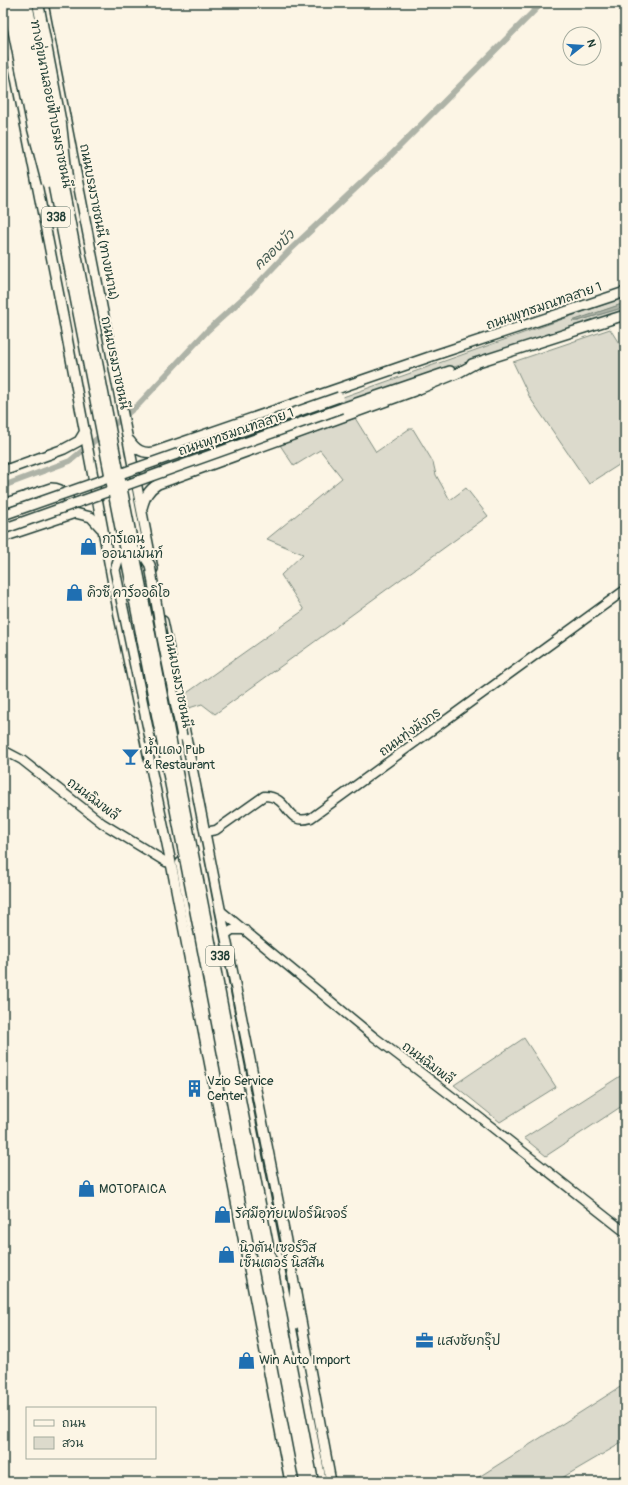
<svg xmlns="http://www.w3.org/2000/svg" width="628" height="1485" font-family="Pangolin,'Playpen Sans Thai',sans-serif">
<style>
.green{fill:#dcdacc;stroke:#7e8c80}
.water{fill:#aeb3a7;stroke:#758479}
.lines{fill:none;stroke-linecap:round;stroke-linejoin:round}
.canal{stroke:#aeb3a7;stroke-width:6}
.tertiary-casing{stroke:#1f3d34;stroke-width:11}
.secondary-casing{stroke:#1f3d34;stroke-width:12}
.primary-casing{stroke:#1f3d34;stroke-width:13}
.tertiary{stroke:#fcf5e5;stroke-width:8}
.secondary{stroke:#fcf5e5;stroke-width:9}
.primary{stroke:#fcf5e5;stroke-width:10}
.secondary-bridge-casing{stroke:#1f3d34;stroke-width:12;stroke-linecap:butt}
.primary-bridge-casing{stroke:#1f3d34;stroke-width:13;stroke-linecap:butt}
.secondary-bridge{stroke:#fcf5e5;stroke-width:9}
.primary-bridge{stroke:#fcf5e5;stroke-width:10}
.labels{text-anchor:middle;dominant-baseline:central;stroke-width:4;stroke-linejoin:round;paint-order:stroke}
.shield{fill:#fcf5e5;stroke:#617469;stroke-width:1}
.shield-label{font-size:12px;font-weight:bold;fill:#1f3d34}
.street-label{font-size:13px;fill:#1f3d34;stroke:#fcf5e5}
.poi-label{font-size:13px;fill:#1f3d34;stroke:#fcf5e5;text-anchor:start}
.water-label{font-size:14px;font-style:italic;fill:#435a51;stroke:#fcf5e5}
</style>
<rect width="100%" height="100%" fill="#fcf5e5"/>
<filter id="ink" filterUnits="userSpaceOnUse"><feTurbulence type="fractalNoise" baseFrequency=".025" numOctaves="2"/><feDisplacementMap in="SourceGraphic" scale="8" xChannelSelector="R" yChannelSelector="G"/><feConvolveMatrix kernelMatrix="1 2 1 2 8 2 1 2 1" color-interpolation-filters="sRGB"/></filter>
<g filter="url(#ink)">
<path class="green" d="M 625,297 L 625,303 L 574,321 L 578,321 L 625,307 L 625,312 L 389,388 L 157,476 L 155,470 L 156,459 L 343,397 Z
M 610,329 L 625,353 L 625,461 L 589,484 L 530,398 L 513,362 Z
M 355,418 L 376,452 L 409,429 L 413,429 L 433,462 L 436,475 L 450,500 L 466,488 L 488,516 L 215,714 L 202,704 L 189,708 L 184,695 L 304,610 L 281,575 L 303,554 L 267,539 L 342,478 L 320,450 L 294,466 L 280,445 Z
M 524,1038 L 556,1087 L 500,1122 L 454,1085 Z
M 625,1073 L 625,1104 L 546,1156 L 524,1138 Z
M 625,1384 L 625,1441 L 555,1482 L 471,1482 Z"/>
<path class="water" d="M 625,303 L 625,307 L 578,321 L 572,321 Z"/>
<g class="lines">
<path class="canal" d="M 3,486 L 70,461 L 139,404 L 208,330 L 250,292 L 290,250 L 391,155 L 542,3"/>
<defs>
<path id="tertiary" d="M 3,750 L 22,760 L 102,823 L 166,862 L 171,863
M 205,832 L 216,830 L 264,796 C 291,796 285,827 311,818 L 625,590
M 220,910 L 373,1036 L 479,1117 L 625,1232
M 225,935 L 232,930 L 245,930"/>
<path id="secondary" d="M 43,3 L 153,569
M 3,12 L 63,316 L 120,621 L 171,863 L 290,1482
M 472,364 L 625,315
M 342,408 L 450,371
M 130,441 C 136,450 143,454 154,452 L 438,354 L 625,292
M 3,471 L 64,449 L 79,441 L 85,431
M 3,504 L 51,488 C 63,488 75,499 66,511
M 142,508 C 145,497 148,490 158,484 L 414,391 L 458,373 L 478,362
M 3,537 L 75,513 L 91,517 L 101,528
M 163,621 L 171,659
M 184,727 L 289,1256 L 331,1482"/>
<path id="primary" d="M 126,485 L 138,546
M 161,666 L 321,1482
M 181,863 L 250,1245 L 296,1482
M 294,1324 L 295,1290"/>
</defs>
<use href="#tertiary" class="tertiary-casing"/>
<use href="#secondary" class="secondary-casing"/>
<use href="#primary" class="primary-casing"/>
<use href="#tertiary" class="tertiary"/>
<use href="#secondary" class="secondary"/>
<use href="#primary" class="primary"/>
<defs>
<path id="secondary-bridge" d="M 3,515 L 339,397
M 3,529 L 342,408
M 151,743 L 115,570 L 119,557 L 122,554 L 132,550 L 143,554 L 150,565 L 162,637 L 182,736"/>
<path id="primary-bridge" d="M 8,3 L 33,129 L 47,183
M 18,3 L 203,950 L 305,1482
M 27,3 L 211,947 L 313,1482
M 38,3 L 61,124 L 67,178"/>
</defs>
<use href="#secondary-bridge" class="secondary-bridge-casing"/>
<use href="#primary-bridge" class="primary-bridge-casing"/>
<use href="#secondary-bridge" class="secondary-bridge"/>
<use href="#primary-bridge" class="primary-bridge"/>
</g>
</g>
<defs>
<symbol id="shop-bare" viewBox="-9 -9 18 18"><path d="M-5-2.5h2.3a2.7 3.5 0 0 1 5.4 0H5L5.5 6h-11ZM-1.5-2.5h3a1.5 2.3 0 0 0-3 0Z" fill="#1f6fb2" stroke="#fcf5e5" stroke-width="2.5" paint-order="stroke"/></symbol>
<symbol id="bar-bare" viewBox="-9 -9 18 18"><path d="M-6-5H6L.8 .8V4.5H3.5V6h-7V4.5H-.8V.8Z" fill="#1f6fb2" stroke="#fcf5e5" stroke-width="2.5" paint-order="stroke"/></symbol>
<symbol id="building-bare" viewBox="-9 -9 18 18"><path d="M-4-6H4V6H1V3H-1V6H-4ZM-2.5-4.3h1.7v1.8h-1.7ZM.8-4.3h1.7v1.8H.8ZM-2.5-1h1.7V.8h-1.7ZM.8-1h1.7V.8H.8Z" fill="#1f6fb2" stroke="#fcf5e5" stroke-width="2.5" paint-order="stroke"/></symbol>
<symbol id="office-bare" viewBox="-9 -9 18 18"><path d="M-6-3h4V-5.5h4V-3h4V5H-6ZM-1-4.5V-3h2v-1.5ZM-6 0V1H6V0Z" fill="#1f6fb2" stroke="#fcf5e5" stroke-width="2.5" paint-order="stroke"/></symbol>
</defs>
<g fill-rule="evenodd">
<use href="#shop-bare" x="76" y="534" width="25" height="25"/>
<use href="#shop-bare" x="62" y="580" width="25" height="25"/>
<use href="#bar-bare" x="118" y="744" width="25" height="25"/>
<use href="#building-bare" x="182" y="1076" width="25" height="25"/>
<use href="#shop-bare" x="74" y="1176" width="25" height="25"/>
<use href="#shop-bare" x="210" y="1202" width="25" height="25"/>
<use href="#shop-bare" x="214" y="1242" width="25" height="25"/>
<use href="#office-bare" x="412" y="1328" width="25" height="25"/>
<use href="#shop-bare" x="234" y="1348" width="25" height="25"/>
</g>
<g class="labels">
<g class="shield">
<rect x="42" y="207" width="28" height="20" rx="3"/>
<rect x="206" y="946" width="28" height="20" rx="3"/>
</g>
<g class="shield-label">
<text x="56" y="217">338</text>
<text x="220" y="956">338</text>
</g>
<g class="street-label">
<text transform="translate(51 104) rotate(79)">ทางคู่ขนานลอยฟ้าบรมราชชนนี</text>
<text transform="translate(99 222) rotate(79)">ถนนบรมราชชนนี (ทางขนาน)</text>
<text transform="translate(544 306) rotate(-19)">ถนนพุทธมณฑลสาย 1</text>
<text transform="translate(115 363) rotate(78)">ถนนบรมราชชนนี</text>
<text transform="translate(236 432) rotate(-19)">ถนนพุทธมณฑลสาย 1</text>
<text transform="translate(178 681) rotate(79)">ถนนบรมราชชนนี</text>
<text transform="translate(410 732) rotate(-36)">ถนนทุ่งมังกร</text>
<text transform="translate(93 799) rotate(37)">ถนนฉิมพลี</text>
<text transform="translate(428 1063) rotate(37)">ถนนฉิมพลี</text>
</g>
<g class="poi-label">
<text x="102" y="539">การ์เดน<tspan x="102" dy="15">ออนาเม้นท์</tspan></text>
<text x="87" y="593">คิวซี คาร์ออดิโอ</text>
<text x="144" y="750">น้ำแดง Pub<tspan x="144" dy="15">&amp; Restaurant</tspan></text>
<text x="207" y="1081">Vzio Service<tspan x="207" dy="15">Center</tspan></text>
<text x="99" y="1189">MOTOPAICA</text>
<text x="235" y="1214">รัศมีอุทัยเฟอร์นิเจอร์</text>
<text x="239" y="1248">นิวตัน เซอร์วิส<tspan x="239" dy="15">เซ็นเตอร์ นิสสัน</tspan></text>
<text x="437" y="1341">แสงชัยกรุ๊ป</text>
<text x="259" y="1360">Win Auto Import</text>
</g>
<g class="water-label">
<text transform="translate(274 250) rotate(-44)">คลองบัว</text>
</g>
</g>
<rect width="628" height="1485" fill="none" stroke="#fcf5e5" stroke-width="16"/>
<rect x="8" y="8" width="612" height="1469" fill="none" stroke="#1f3d34" stroke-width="1.5" filter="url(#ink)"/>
<rect x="26" y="1407" width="130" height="52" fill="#fcf5e5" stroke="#a4ab9e"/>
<rect x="34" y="1420" width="20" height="6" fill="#fcf5e5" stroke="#a4ab9e"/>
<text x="62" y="1427" font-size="12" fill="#1f3d34">ถนน</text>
<rect x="34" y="1437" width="20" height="12" fill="#dcdacc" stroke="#a4ab9e"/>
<text x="62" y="1447" font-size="12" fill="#1f3d34">สวน</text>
<g transform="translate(582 46) rotate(73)"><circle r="19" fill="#fcf5e5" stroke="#a4ab9e"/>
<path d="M0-3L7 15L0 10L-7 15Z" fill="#1f6fb2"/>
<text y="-6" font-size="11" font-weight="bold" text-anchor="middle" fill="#1f3d34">N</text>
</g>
</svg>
